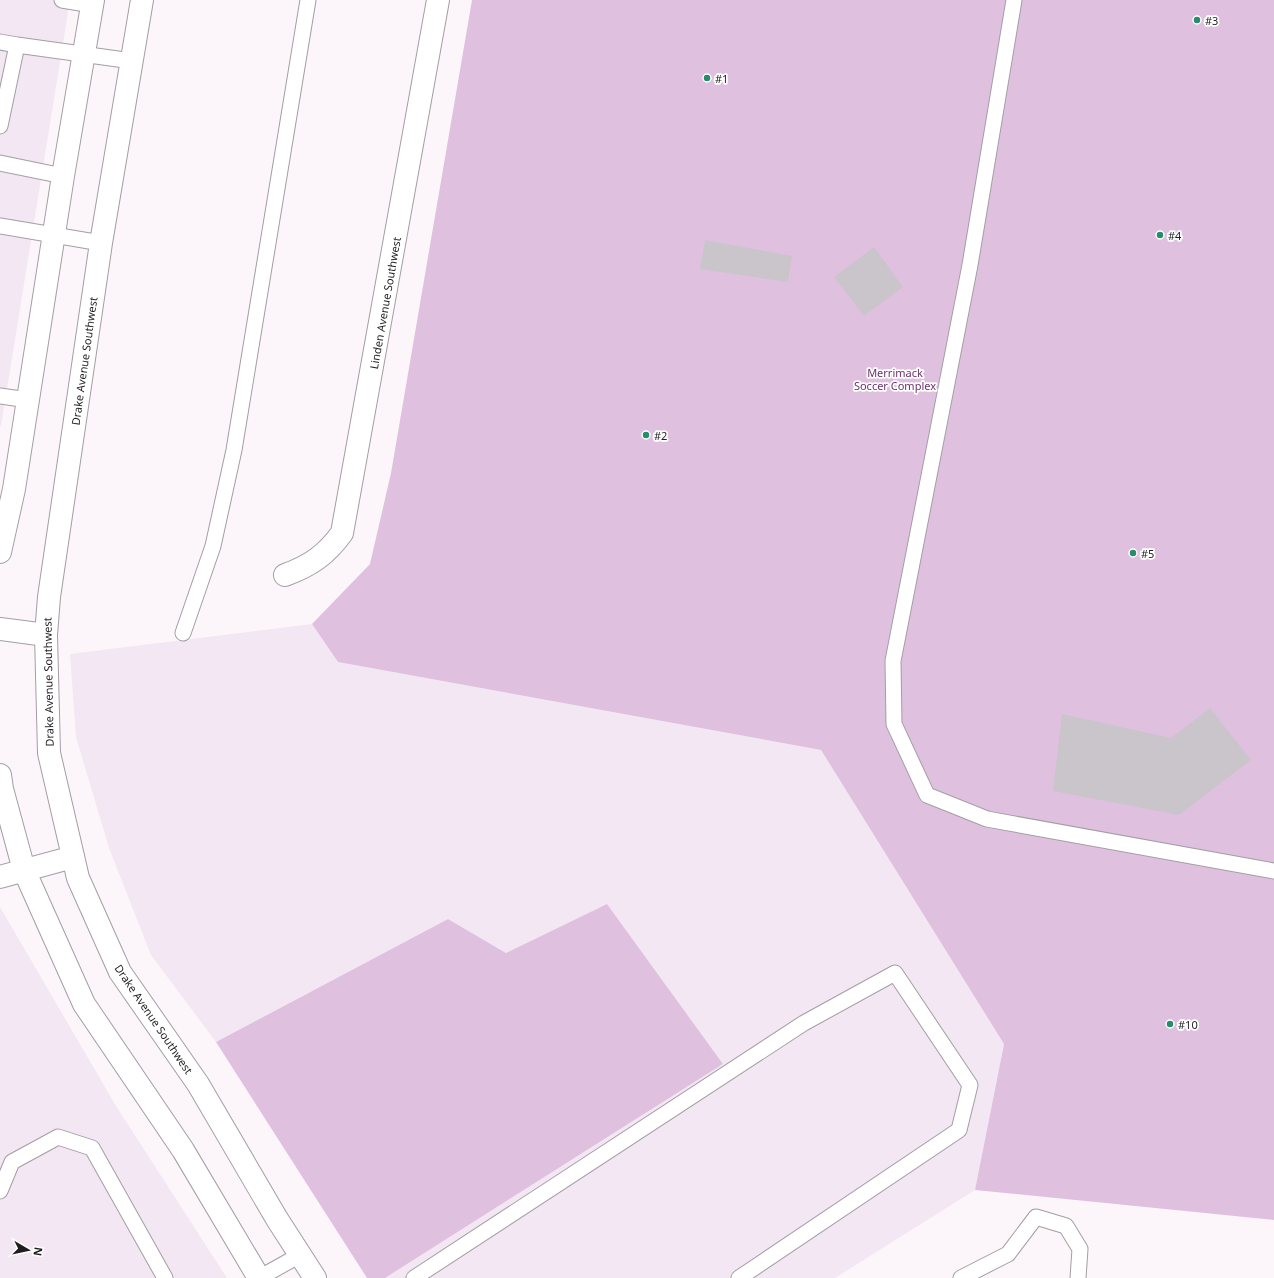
<svg xmlns="http://www.w3.org/2000/svg" width="1274" height="1278" font-family="'Noto Sans',sans-serif">
<style>
.built{fill:#f2e7f2}
.green{fill:#dfc1df}
.building{fill:#cac5ca}
.lines{fill:none;stroke-linecap:round;stroke-linejoin:round}
.service-casing{stroke:#a39ea3;stroke-width:17}
.minor-casing{stroke:#a39ea3;stroke-width:24}
.tertiary-casing{stroke:#a39ea3;stroke-width:24}
.service{stroke:#fff;stroke-width:15}
.minor{stroke:#fff;stroke-width:22}
.tertiary{stroke:#fff;stroke-width:22}
.poi-dot{fill:#258d69;stroke:#fff;stroke-width:1.5}
.labels{text-anchor:middle;dominant-baseline:central;stroke-width:3.5;stroke-linejoin:round;paint-order:stroke}
.poi-label{font-size:11px;fill:#1f1d1f;stroke:#fff;text-anchor:start}
.street-label{font-size:11px;fill:#1f1d1f;stroke:#fff}
.park-label{font-size:11px;fill:#6a326c;stroke:#fff}
</style>
<rect width="100%" height="100%" fill="#fcf6fb"/>
<path class="built" d="M 0,0 L 70,0 L 1,426 L 0,426 Z
M 312,624 L 338,662 L 821,750 L 1004,1044 L 975,1190 L 835,1278 L 385,1278 L 723,1064 L 607,904 L 506,953 L 448,919 L 216,1042 L 151,955 L 109,848 L 76,737 L 70,654 Z
M 0,907 L 116,1106 L 227,1278 L 0,1278 Z"/>
<path class="green" d="M 472,0 L 1274,0 L 1274,1220 L 975,1190 L 1004,1044 L 821,750 L 338,662 L 312,624 L 370,564 L 391,473 Z
M 607,904 L 723,1064 L 385,1278 L 367,1278 L 216,1042 L 448,919 L 506,953 Z"/>
<path class="building" d="M 705,240 L 792,256 L 788,282 L 700,269 Z
M 874,247 L 903,287 L 864,316 L 834,277 Z
M 1210,708 L 1251,760 L 1179,815 L 1053,791 L 1062,714 L 1171,738 Z"/>
<g class="lines">
<defs>
<path id="service" d="M 62,0 L 92,5
M 1014,0 L 970,265 L 893,661 L 894,724 L 927,795 L 987,819 L 1274,871
M 0,42 L 17,45 L 0,126
M 17,45 L 132,61
M 0,163 L 63,176
M 0,226 L 101,243
M 0,396 L 28,400
M 183,633 L 213,546 L 234,450 L 308,0
M 0,1191 L 12,1162 L 58,1137 L 92,1148 L 165,1278
M 259,1278 L 300,1255
M 414,1278 L 804,1023 L 895,973 L 970,1085 L 959,1130 L 739,1278
M 961,1278 L 1008,1254 L 1036,1217 L 1066,1226 L 1080,1249 L 1078,1278"/>
<path id="minor" d="M 285,575 C 310,566 326,555 342,533 L 438,0
M 0,629 L 46,635
M 0,877 L 73,857"/>
<path id="tertiary" d="M 142,0 L 101,243 L 49,597 L 46,635 L 49,753 L 78,878 L 120,972 L 198,1084 L 277,1219 L 315,1278
M 0,552 L 14,489 L 63,176 L 93,0
M 0,775 L 2,789 L 24,870 L 84,1004 L 183,1150 L 259,1278"/>
</defs>
<use href="#service" class="service-casing"/>
<use href="#minor" class="minor-casing"/>
<use href="#tertiary" class="tertiary-casing"/>
<use href="#service" class="service"/>
<use href="#minor" class="minor"/>
<use href="#tertiary" class="tertiary"/>
</g>
<g class="poi-dot">
<circle cx="1197" cy="20" r="4"/>
<circle cx="707" cy="78" r="4"/>
<circle cx="1160" cy="235" r="4"/>
<circle cx="646" cy="435" r="4"/>
<circle cx="1133" cy="553" r="4"/>
<circle cx="1170" cy="1024" r="4"/>
</g>
<g class="labels">
<g class="poi-label">
<text x="1205" y="20">#3</text>
<text x="715" y="78">#1</text>
<text x="1168" y="235">#4</text>
<text x="654" y="435">#2</text>
<text x="1141" y="553">#5</text>
<text x="1178" y="1024">#10</text>
</g>
<g class="street-label">
<text transform="translate(385 303) rotate(-80)">Linden Avenue Southwest</text>
<text transform="translate(84 361) rotate(-82)">Drake Avenue Southwest</text>
<text transform="translate(48 682) rotate(-91)">Drake Avenue Southwest</text>
<text transform="translate(154 1019) rotate(56)">Drake Avenue Southwest</text>
</g>
<g class="park-label">
<text x="895" y="372">Merrimack<tspan x="895" dy="13">Soccer Complex</tspan></text>
</g>
</g>
<g transform="translate(28 1250) rotate(99)" stroke="#ffffff" stroke-width="3" paint-order="stroke">
<path d="M0-3L7 15L0 10L-7 15Z" fill="#1f1d1f"/>
<text y="-6" font-size="11" font-weight="bold" text-anchor="middle" fill="#1f1d1f">N</text>
</g>
</svg>
